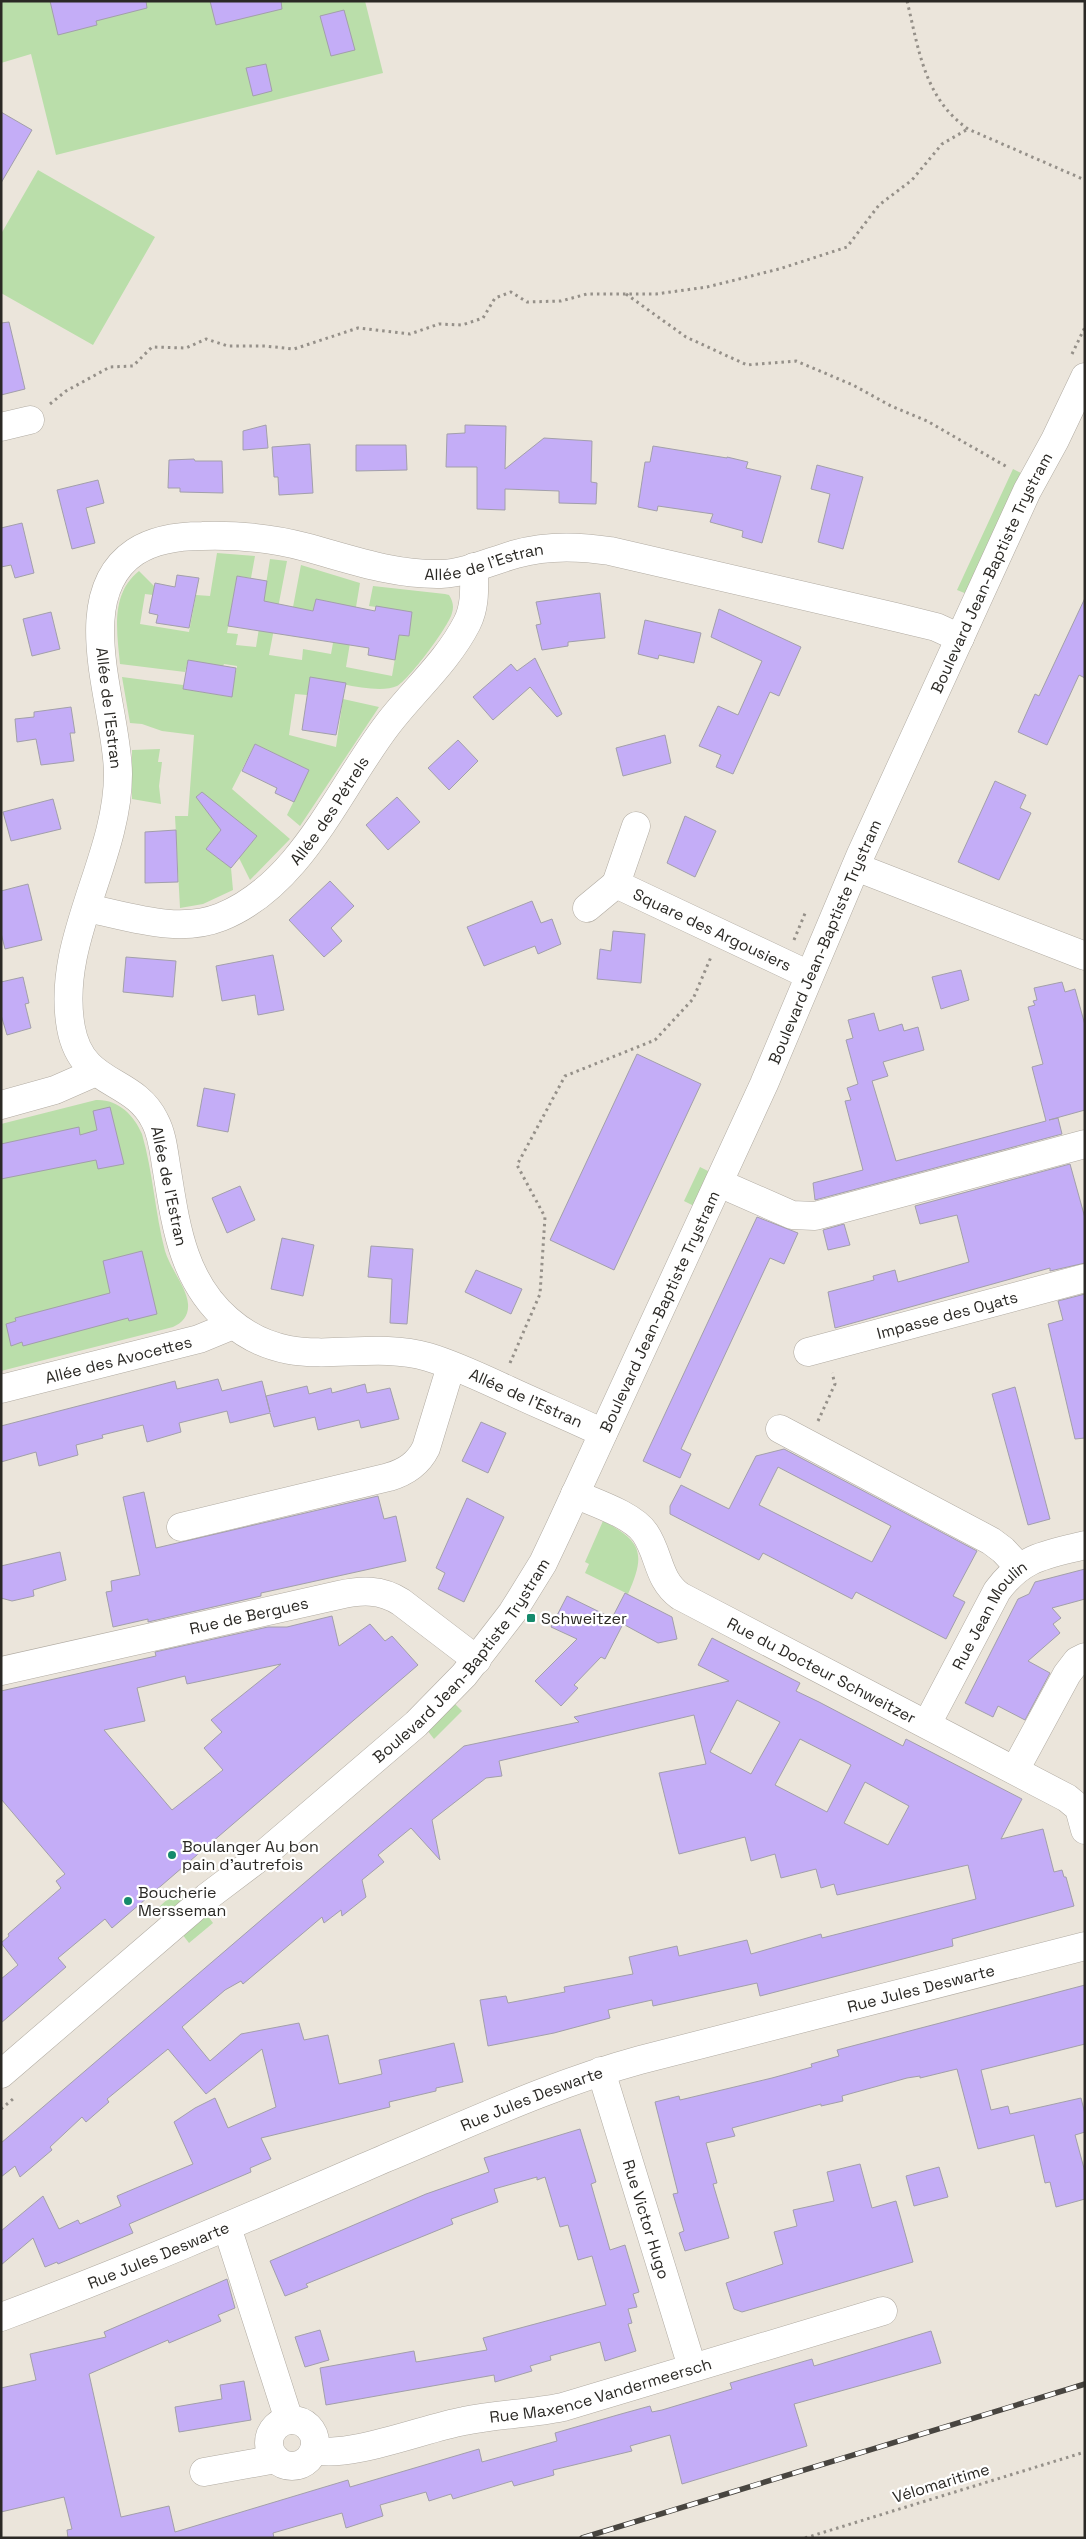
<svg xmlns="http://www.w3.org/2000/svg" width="1086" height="2539" font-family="'Space Grotesk',sans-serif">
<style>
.green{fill:#badeaa}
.building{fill:#c4adf7;stroke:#a29faa;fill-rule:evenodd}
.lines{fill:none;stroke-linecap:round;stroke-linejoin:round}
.minor-casing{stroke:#b1aba2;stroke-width:29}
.path{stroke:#959089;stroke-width:3;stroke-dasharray:2.5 4;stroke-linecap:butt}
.minor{stroke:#fff;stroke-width:28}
.rail-casing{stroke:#484540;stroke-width:5.5}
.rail{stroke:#fff;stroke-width:4;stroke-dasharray:11;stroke-linecap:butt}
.poi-dot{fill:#158a6c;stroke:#fff;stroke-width:2}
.labels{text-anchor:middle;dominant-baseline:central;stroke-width:4.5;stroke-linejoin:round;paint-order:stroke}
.street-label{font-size:16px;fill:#2b2925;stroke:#fff}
.poi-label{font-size:16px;fill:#2b2925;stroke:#fff;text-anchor:start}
</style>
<rect width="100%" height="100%" fill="#ebe5db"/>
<path class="green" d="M 1,1 L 365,1 L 383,73 L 56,155 L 31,54 L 1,63 Z
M 38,170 L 155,237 L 93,345 L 1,293 L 1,234 Z
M 1013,469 L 1023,474 L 967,594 L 957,590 Z
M 217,553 L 255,556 L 251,578 L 237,576 L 227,633 L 238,634 L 236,645 L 256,647 L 270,559 L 287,561 L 269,655 L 302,660 L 303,649 L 331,654 L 340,604 L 316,599 L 313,611 L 293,607 L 301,565 L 360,583 L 346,667 L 392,676 L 399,635 L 409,636 L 412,612 L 369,606 L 373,586 L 445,594 L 449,595 C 453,601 454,607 452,613 C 449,626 408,681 397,686 C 378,695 331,681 310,677 L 307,695 L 295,694 L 289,735 L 336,747 L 343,699 L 379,707 L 300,826 L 287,815 L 309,770 L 255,744 L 232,789 L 290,839 L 250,880 L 239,858 L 257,836 L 207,849 L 231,868 L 233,890 L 203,904 L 180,908 L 175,816 L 188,816 L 194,735 L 162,731 L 142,724 L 130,723 L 122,677 L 183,685 L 183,689 L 231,697 L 237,666 L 224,664 L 223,666 L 188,660 L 185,672 L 120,664 C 117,632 110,594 139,571 L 155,587 L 153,595 L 145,594 L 140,624 L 189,632 L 196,595 L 210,596 Z
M 160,749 L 158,762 L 162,762 L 159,786 L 161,804 L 132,799 L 132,750 Z
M 96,1100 C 118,1099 134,1115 142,1134 C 153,1172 155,1213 165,1251 C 170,1268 187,1288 188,1304 C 189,1315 183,1323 173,1327 L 1,1371 L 1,1124 Z
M 700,1167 L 710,1172 L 694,1206 L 684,1201 Z
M 603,1521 C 642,1541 646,1554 628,1594 L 585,1573 L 589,1564 L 585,1562 Z
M 454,1703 L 462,1711 L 434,1739 L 427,1730 Z
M 182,1886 L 193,1899 L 168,1916 L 159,1907 Z
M 204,1911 L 213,1923 L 189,1943 L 182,1934 Z"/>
<path class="building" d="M 50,1 L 146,1 L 147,8 L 96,21 L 97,25 L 58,35 Z
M 210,1 L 281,1 L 282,9 L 216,25 Z
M 344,10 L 355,50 L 331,56 L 320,16 Z
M 266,64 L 272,91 L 253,96 L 246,68 Z
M 1,112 L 32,130 L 1,183 Z
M 9,322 L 25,389 L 1,395 L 1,323 Z
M 266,425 L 268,448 L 243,450 L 243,431 Z
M 465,425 L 506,426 L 505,469 L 544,438 L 592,441 L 591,482 L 597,483 L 596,504 L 559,503 L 559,491 L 505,489 L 505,510 L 477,509 L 477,467 L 446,467 L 447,434 L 465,433 Z
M 310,444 L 313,493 L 279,495 L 278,477 L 274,477 L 272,447 Z
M 356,445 L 406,445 L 407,470 L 356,471 Z
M 653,446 L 727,458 L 727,457 L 748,462 L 746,468 L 781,476 L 762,543 L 742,537 L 743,531 L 710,522 L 713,514 L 658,506 L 657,511 L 638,507 L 645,462 L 650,462 Z
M 194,459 L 195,461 L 222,461 L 223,493 L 180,492 L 180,488 L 168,488 L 169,460 Z
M 817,465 L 863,477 L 843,549 L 818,542 L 830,494 L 811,489 Z
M 98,480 L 104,503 L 86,508 L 95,543 L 72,549 L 57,490 Z
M 22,523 L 34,573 L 15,578 L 11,565 L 1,567 L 1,528 Z
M 177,575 L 199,578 L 189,628 L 156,623 L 158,615 L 149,613 L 155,583 L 175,587 Z
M 237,576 L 267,581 L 264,601 L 313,611 L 316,599 L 375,611 L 376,606 L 412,612 L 409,636 L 399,635 L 395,660 L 368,655 L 369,648 L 228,626 Z
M 600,593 L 605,638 L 568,642 L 568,646 L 542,650 L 536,625 L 541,624 L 536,602 Z
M 1085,598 L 1085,678 L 1079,675 L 1047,745 L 1018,732 L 1035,694 L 1039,696 Z
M 719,609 L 801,647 L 779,696 L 770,692 L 733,774 L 716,767 L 721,755 L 699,746 L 718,706 L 738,715 L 762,661 L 711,637 Z
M 51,612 L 60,649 L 32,656 L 23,619 Z
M 645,620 L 701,633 L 694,663 L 659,655 L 658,659 L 638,654 Z
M 535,658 L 562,714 L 557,717 L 530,687 L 493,720 L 473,697 L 511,664 L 517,671 Z
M 188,660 L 236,668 L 232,697 L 183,689 Z
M 310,677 L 346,683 L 336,735 L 302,730 Z
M 71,707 L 75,733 L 70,733 L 74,761 L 41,765 L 36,739 L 17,742 L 15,719 L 34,717 L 34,712 Z
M 665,735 L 671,763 L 623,776 L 616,748 Z
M 458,740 L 478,761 L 449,790 L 428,768 Z
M 255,744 L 309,770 L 294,802 L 275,793 L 277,788 L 242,771 Z
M 995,781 L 1026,795 L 1020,808 L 1031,813 L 999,880 L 958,862 Z
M 202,792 L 257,836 L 231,868 L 206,849 L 221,830 L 196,797 Z
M 397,797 L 420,822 L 388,850 L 366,825 Z
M 53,799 L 61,829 L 11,841 L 3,812 Z
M 685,816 L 716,831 L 695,877 L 667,863 Z
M 176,830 L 178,882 L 145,883 L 145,832 Z
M 330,881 L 354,906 L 331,928 L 342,941 L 324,957 L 289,920 Z
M 28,884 L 42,940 L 5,949 L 1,933 L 1,891 Z
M 532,901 L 541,923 L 552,919 L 561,944 L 538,954 L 535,946 L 484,966 L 467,927 Z
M 613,931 L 645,934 L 641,983 L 597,979 L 600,949 L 611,951 Z
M 273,955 L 284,1010 L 258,1015 L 255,995 L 222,1001 L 216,966 Z
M 126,957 L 176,961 L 173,997 L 123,992 Z
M 961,970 L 969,1000 L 941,1009 L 932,977 Z
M 23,977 L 29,1003 L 25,1004 L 31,1028 L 7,1035 L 1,1015 L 1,982 Z
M 1062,982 L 1065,992 L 1075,989 L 1085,1025 L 1085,1110 L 1049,1120 L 1058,1118 L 1062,1134 L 815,1200 L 813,1183 L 863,1170 L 845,1101 L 851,1100 L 847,1088 L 858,1084 L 846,1040 L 853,1038 L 848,1020 L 874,1013 L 879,1031 L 902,1024 L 904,1031 L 918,1027 L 924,1050 L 883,1062 L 888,1076 L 872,1081 L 896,1161 L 1046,1121 L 1032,1067 L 1043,1064 L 1028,1007 L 1035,1005 L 1033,1001 L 1037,1000 L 1034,988 Z
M 637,1054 L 701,1084 L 614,1270 L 550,1240 Z
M 204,1088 L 235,1094 L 228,1132 L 197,1126 Z
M 110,1107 L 124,1164 L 98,1169 L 96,1160 L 1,1179 L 1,1144 L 79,1127 L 80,1135 L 97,1130 L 93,1111 Z
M 1070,1164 L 1085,1218 L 1085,1263 L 1050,1271 L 1050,1268 L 835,1328 L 828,1292 L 874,1280 L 873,1276 L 895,1270 L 898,1282 L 969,1262 L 957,1215 L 920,1224 L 915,1206 Z
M 240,1186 L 255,1220 L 227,1233 L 212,1198 Z
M 757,1217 L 798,1233 L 784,1264 L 770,1258 L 681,1449 L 691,1454 L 680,1478 L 643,1461 Z
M 844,1224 L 850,1245 L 828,1250 L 823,1230 Z
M 282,1238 L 314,1245 L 303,1296 L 271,1289 Z
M 371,1246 L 413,1249 L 407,1324 L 390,1323 L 392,1279 L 368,1277 Z
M 142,1251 L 157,1314 L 129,1321 L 128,1318 L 23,1346 L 22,1342 L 11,1346 L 6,1324 L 16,1321 L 15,1318 L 110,1293 L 103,1261 Z
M 476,1270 L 522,1289 L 511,1314 L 465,1292 Z
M 1085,1294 L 1085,1438 L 1075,1439 L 1048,1324 L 1063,1320 L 1058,1301 Z
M 218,1379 L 222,1391 L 262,1381 L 270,1412 L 266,1396 L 307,1386 L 309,1394 L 331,1388 L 332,1393 L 365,1384 L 367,1393 L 390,1388 L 399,1419 L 361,1428 L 359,1420 L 318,1430 L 315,1417 L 274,1427 L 270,1413 L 230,1423 L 227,1411 L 179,1423 L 181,1432 L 147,1442 L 143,1425 L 102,1435 L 103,1438 L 76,1445 L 78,1455 L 39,1466 L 36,1452 L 1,1462 L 1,1426 L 175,1381 L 177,1389 Z
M 1015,1387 L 1050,1519 L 1028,1525 L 992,1394 Z
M 481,1422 L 506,1433 L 488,1473 L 462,1461 Z
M 784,1449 L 977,1551 L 953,1596 L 965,1602 L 946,1639 L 856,1592 L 852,1599 L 763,1553 L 759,1560 L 670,1514 L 670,1506 L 681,1485 L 729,1509 L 756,1456 ZM 778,1467 L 891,1526 L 872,1562 L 759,1505 Z
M 144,1492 L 156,1548 L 378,1496 L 384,1519 L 396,1516 L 406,1561 L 284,1588 L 261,1593 L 261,1596 L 148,1622 L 148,1619 L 113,1627 L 106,1592 L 112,1591 L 111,1581 L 140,1575 L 123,1497 Z
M 467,1498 L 504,1517 L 464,1602 L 438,1589 L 445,1573 L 436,1568 Z
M 60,1552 L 66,1580 L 33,1590 L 34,1596 L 12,1601 L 1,1598 L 1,1566 Z
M 1085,1569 L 1085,1599 L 1052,1608 L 1061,1618 L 1053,1624 L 1060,1633 L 1028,1661 L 1050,1673 L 1025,1720 L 998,1706 L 993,1717 L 965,1703 L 1018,1599 L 1029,1594 L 1035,1582 Z
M 625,1593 L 672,1617 L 677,1639 L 658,1643 L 623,1624 L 605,1659 L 601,1657 L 574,1685 L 578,1688 L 561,1706 L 535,1681 L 577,1639 L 551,1627 L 567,1596 L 612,1618 Z
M 332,1616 L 339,1646 L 370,1624 L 385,1641 L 392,1636 L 418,1665 L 112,1928 L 105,1919 L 58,1958 L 66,1967 L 1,2023 L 1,1979 L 18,1965 L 1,1943 L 9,1936 L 8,1934 L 61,1888 L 56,1881 L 65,1874 L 1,1799 L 1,1691 L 156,1656 L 155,1652 L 268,1627 L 287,1627 ZM 281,1664 L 211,1720 L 222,1732 L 204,1748 L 223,1770 L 172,1810 L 104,1730 L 145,1721 L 137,1688 L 185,1676 L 187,1684 Z
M 712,1638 L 800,1683 L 796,1691 L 819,1702 L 903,1746 L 906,1739 L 1022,1799 L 1001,1839 L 1043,1829 L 1054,1872 L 1062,1870 L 1064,1877 L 1066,1877 L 1074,1906 L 952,1939 L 953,1946 L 760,1996 L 757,1983 L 653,2006 L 652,2000 L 608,2010 L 610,2018 L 554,2033 L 488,2046 L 480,2000 L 506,1996 L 508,2003 L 565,1992 L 564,1987 L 633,1974 L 629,1957 L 677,1946 L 679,1956 L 747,1940 L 751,1954 L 821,1934 L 822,1938 L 976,1899 L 968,1865 L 837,1895 L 834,1884 L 821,1888 L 816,1869 L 781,1878 L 775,1854 L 751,1861 L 745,1837 L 679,1854 L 659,1773 L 706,1764 L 694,1715 L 499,1761 L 502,1776 L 486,1778 L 432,1820 L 440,1860 L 411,1828 L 378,1855 L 384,1862 L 362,1880 L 366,1897 L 342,1916 L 341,1910 L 324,1923 L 322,1917 L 243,1984 L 241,1981 L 225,1990 L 182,2027 L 210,2061 L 241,2034 L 299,2023 L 304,2040 L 328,2035 L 339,2084 L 382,2074 L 379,2060 L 454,2043 L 463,2082 L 436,2088 L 436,2091 L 389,2102 L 390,2107 L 261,2138 L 271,2159 L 250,2168 L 251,2172 L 129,2224 L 133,2233 L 58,2264 L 57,2262 L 45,2267 L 33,2238 L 1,2265 L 1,2231 L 43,2196 L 59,2229 L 78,2220 L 80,2224 L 121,2206 L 117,2196 L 193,2164 L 174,2122 L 195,2108 L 215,2098 L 228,2128 L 276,2107 L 262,2049 L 206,2094 L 168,2049 L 107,2099 L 109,2102 L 86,2122 L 82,2117 L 50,2147 L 52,2150 L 20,2177 L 15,2166 L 1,2177 L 1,2143 L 464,1746 L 579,1722 L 574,1717 L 729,1681 L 698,1665 ZM 737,1700 L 780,1722 L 751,1774 L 710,1752 ZM 800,1739 L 851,1765 L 827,1812 L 775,1785 ZM 865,1782 L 909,1806 L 888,1845 L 844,1823 Z
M 1085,1985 L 1085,2044 L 981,2070 L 991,2110 L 1008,2106 L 1010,2114 L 1081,2098 L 1085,2114 L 1085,2132 L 1075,2135 L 1085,2172 L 1085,2199 L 1056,2207 L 1050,2182 L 1045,2183 L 1034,2135 L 978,2149 L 957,2069 L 920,2078 L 920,2076 L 907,2078 L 842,2096 L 843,2101 L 821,2106 L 821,2104 L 732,2128 L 735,2136 L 706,2143 L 717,2183 L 713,2184 L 729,2238 L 685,2251 L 679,2233 L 684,2231 L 673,2194 L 678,2193 L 655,2102 L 679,2096 L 680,2100 L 772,2078 L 812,2067 L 811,2064 L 839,2056 L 837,2050 Z
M 580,2129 L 596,2182 L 591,2184 L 610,2250 L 625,2245 L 639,2292 L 633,2294 L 637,2307 L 628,2309 L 632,2323 L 628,2324 L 636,2351 L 605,2361 L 600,2342 L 550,2356 L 551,2360 L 530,2366 L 532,2371 L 495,2382 L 494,2375 L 326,2405 L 320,2368 L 414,2351 L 416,2362 L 487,2350 L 483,2338 L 606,2305 L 592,2256 L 578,2260 L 568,2225 L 560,2227 L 545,2177 L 537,2180 L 537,2177 L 494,2189 L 498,2202 L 451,2219 L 453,2224 L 306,2284 L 308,2287 L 285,2296 L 270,2261 L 426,2194 L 489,2172 L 484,2158 Z
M 860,2164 L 872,2208 L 896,2201 L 913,2262 L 742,2312 L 734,2309 L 726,2283 L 783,2264 L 774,2232 L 797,2226 L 793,2210 L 834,2201 L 827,2172 Z
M 939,2167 L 948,2197 L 914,2206 L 906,2176 Z
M 227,2279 L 235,2308 L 218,2315 L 221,2321 L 169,2343 L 168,2340 L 89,2374 L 121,2517 L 169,2506 L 175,2532 L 348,2480 L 350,2487 L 479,2449 L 482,2462 L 557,2441 L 555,2433 L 621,2414 L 650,2406 L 652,2412 L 662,2410 L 732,2389 L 730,2383 L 812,2359 L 814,2366 L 931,2331 L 941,2363 L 794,2404 L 807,2446 L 682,2484 L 670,2435 L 630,2446 L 632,2451 L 553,2470 L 554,2475 L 514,2486 L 512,2481 L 453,2499 L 451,2494 L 429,2501 L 426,2492 L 380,2505 L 383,2516 L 346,2528 L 342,2513 L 273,2533 L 274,2538 L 68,2538 L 67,2530 L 72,2529 L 64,2497 L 1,2512 L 1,2388 L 36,2380 L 30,2354 L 106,2337 L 104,2332 Z
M 320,2330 L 329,2360 L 305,2367 L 295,2337 Z
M 244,2381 L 251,2420 L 179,2432 L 175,2407 L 222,2399 L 220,2385 Z"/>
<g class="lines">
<defs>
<g id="minor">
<path d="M 1,427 L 30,420"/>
<path id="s1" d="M 636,826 L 616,884 L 809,975"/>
<path d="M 856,867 L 1085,956"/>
<path id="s2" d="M 87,908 C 131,917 178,934 221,917 C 301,885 338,789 388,724 C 414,690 447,662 467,623 C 476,605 474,586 474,567"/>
<path d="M 587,908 L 616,884"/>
<path d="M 1,1105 L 55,1090 L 96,1072"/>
<path d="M 719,1183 L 792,1215 L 815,1216 L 1085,1144"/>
<path id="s3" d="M 808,1352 L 1085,1278"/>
<path id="s4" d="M 1,1389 L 199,1339 L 233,1325"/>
<path d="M 780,1429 L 991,1541 L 1003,1550 L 1019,1567"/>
<path id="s5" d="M 603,1433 C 572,1418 540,1405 508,1390 C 482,1378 455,1365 428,1357 C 357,1337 293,1377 228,1320 C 183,1281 176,1227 167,1171 C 164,1155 163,1136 155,1121 C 133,1076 82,1088 71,1028 C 55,941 118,860 118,774 C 118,709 68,597 135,552 C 155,539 179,536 202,536 C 236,535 272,538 305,547 C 350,559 393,575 441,574 C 466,573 491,561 516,554 C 547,545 578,546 610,551 L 895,617 L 936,627 L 960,638"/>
<path id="s6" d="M 575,1494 C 595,1503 633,1515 645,1533 C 660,1555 657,1579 680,1596 L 1067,1798 L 1079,1808 L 1085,1830"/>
<path d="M 181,1527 L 389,1477 C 406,1472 418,1464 426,1448 L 451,1366"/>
<path id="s7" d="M 1,1671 L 339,1595 C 361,1590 381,1589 401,1602 L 477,1660"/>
<path id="s8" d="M 927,1724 L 997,1591 C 1023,1556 1046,1555 1085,1545"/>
<path d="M 1015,1770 L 1067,1674 L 1077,1661 L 1085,1657"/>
<path id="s9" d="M 601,2071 L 692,2367"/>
<path id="s10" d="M 1,2074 L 207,1897 L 264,1854 L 416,1724 L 464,1675 L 512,1613 L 543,1563 L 560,1527 L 764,1084 L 861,854 L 1027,491 L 1055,440 L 1085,377"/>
<path d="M 227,2227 L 289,2420"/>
<path id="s11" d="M 1,2317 C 131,2269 259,2213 386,2158 C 470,2123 552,2084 640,2060 L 1085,1946"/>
<circle cx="292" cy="2443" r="23"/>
<path id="s12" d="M 314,2450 C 349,2459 425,2428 464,2421 C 497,2414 530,2414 563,2407 L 883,2311"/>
<path d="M 204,2472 L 276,2459"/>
</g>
</defs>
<use href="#minor" class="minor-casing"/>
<path class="path" d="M 907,1 C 919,50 924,98 968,129 L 1085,180
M 626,294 L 686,337 L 747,365 L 796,361 L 853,385 L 891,406 L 927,421 L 1009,468
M 1072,354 L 1085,327
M 50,404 L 66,391 L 110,367 L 133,366 L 152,347 L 186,348 L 206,339 L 228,346 L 265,346 L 294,349 L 358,328 L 410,334 L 439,324 L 462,325 L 483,318 L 495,298 L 511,292 L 527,302 L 561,301 L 587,294 L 656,294 L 707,287 L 779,269 L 847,247 L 879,205 L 912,180 L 942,144 L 968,129
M 794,940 L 806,911
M 510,1363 L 540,1294 L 545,1217 L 517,1165 L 565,1076 L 655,1040 L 693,999 L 711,957
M 818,1421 L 835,1384 L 832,1373
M 1,2109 L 13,2099
M 805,2538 L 1085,2452"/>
<use href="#minor" class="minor"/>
<defs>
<path id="rail" d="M 582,2538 L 1085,2384"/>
</defs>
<use href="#rail" class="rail-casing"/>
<use href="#rail" class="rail"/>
</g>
<g class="poi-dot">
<rect x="526" y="1613" width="10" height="10" rx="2.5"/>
<circle cx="172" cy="1855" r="5"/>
<circle cx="128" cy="1901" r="5"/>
</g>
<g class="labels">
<g class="street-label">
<text stroke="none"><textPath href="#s5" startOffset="1598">Allée de l'Estran</textPath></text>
<text stroke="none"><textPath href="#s10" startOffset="1836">Boulevard Jean-Baptiste Trystram</textPath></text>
<text transform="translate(109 708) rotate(83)">Allée de l'Estran</text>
<text stroke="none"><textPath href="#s2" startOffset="291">Allée des Pétrels</textPath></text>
<text stroke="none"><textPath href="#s1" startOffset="168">Square des Argousiers</textPath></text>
<text stroke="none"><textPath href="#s10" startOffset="1431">Boulevard Jean-Baptiste Trystram</textPath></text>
<text transform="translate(169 1186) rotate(78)">Allée de l'Estran</text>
<text stroke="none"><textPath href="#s10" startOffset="1026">Boulevard Jean-Baptiste Trystram</textPath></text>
<text stroke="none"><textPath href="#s3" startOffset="144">Impasse des Oyats</textPath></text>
<text stroke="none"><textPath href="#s4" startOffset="121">Allée des Avocettes</textPath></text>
<text transform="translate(526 1398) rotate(24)">Allée de l'Estran</text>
<text stroke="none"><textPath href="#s7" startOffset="254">Rue de Bergues</textPath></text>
<text stroke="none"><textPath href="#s8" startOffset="126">Rue Jean Moulin</textPath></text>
<text stroke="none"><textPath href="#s10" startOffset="621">Boulevard Jean-Baptiste Trystram</textPath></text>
<text stroke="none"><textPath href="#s6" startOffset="314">Rue du Docteur Schweitzer</textPath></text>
<text stroke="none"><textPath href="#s11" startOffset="979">Rue Jules Deswarte</textPath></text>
<text stroke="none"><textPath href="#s11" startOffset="574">Rue Jules Deswarte</textPath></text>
<text stroke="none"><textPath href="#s9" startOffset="155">Rue Victor Hugo</textPath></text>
<text stroke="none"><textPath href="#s11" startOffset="169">Rue Jules Deswarte</textPath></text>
<text stroke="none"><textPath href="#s12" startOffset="294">Rue Maxence Vandermeersch</textPath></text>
<text transform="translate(941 2483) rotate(-17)">Vélomaritime</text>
</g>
<g class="poi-label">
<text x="541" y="1618">Schweitzer</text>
<text x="182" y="1846">Boulanger Au bon<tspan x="182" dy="18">pain d'autrefois</tspan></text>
<text x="138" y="1892">Boucherie<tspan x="138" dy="18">Mersseman</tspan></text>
</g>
</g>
<rect width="1086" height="2539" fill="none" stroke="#2b2925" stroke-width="5"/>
</svg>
